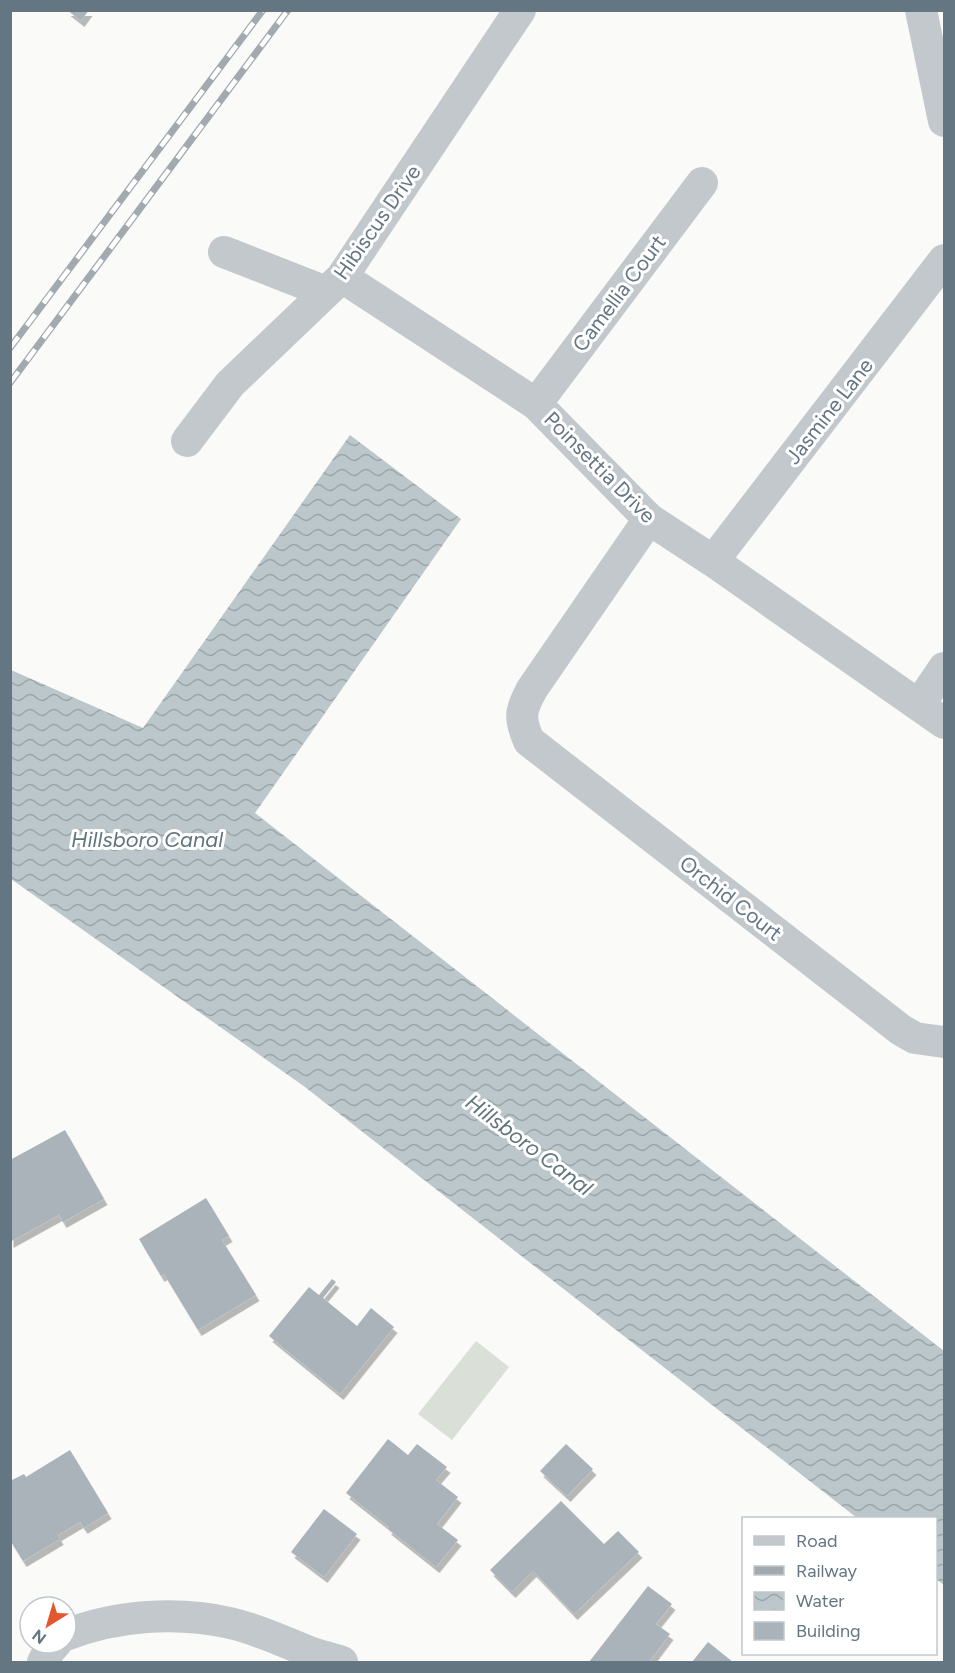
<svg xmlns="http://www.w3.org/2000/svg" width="955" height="1673" font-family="Figtree,sans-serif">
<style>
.grass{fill:#dadfd7}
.water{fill:url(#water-waves)}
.building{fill:#aab3b9;filter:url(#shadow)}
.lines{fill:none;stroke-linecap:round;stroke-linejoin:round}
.minor{stroke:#c3c8cc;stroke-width:32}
.rail-casing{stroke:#a2aab0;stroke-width:7}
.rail{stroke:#fff;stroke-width:4.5;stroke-dasharray:14;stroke-linecap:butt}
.labels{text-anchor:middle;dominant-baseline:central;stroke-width:6;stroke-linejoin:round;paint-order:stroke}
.street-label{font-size:21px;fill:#657683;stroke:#fff}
.water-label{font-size:22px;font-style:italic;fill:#60757c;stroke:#fff}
</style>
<defs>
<pattern id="water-waves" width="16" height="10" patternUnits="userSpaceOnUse" patternTransform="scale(1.5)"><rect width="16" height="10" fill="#bbc7cb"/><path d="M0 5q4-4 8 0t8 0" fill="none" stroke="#9ca6aa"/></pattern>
<filter id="shadow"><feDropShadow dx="3.5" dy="6" stdDeviation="0" flood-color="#0004"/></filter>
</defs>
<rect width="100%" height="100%" fill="#fafaf8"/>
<path class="grass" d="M 476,1341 L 509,1367 L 452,1440 L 418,1414 Z"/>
<path class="water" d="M 350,435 L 461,519 L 255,813 L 944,1351 L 944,1585 L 936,1579 L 936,1518 L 857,1518 L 305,1087 L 11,879 L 11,670 L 143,728 Z"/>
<path class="building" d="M 67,10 L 89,10 L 81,21 Z
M 65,1130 L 104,1199 L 63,1222 L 59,1215 L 10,1242 L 10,1160 Z
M 206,1198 L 229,1236 L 222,1240 L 256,1295 L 198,1330 L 164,1274 L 161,1276 L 139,1239 Z
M 332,1279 L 336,1282 L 323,1298 L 357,1326 L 371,1308 L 394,1327 L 340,1394 L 269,1336 L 309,1287 L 319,1295 Z
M 388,1439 L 408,1455 L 417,1444 L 447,1467 L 436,1480 L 458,1497 L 437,1524 L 458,1540 L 436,1567 L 388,1529 L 389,1527 L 346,1493 Z
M 566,1444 L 593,1469 L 567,1496 L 540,1471 Z
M 70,1450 L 108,1513 L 84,1528 L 80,1522 L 58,1535 L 60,1539 L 23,1561 L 10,1540 L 10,1481 L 24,1474 L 26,1477 Z
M 561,1501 L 604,1544 L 618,1531 L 639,1552 L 574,1614 L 533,1571 L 512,1592 L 490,1570 Z
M 324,1509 L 357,1534 L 324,1577 L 291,1552 Z
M 648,1586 L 672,1604 L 656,1624 L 670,1634 L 649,1662 L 589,1662 Z
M 708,1642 L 733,1662 L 692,1662 Z"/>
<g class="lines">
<path class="minor" d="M 921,10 L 944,121
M 224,252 L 326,292
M 342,277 L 536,404 L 649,519 L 713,561 L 944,723
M 536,404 L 702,183
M 187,441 L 230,384 L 342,277 L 520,10
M 649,519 L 532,689 C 520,711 519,718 529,741 L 901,1030 L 915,1038 L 944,1042
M 713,561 L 944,260
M 919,705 L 944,668
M 66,1635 C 116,1615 177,1611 230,1623 C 257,1629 282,1641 307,1651 C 319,1656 331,1658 342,1662
M 43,1662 L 49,1651 L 56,1643"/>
<defs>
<path id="rail" d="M 10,348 L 263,10
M 10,383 L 288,10"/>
</defs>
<use href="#rail" class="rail-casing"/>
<use href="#rail" class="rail"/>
</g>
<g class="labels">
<g class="street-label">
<text transform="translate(377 222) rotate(-55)">Hibiscus Drive</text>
<text transform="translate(619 293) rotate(-53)">Camellia Court</text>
<text transform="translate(829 411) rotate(-52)">Jasmine Lane</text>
<text transform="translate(600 467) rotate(45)">Poinsettia Drive</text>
<text transform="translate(731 898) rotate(38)">Orchid Court</text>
</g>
<g class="water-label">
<text x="147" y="839">Hillsboro Canal</text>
<text transform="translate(529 1145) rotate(37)">Hillsboro Canal</text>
</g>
</g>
<rect width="955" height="1673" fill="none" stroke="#657683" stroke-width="24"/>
<rect x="742" y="1517" width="195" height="138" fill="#ffffff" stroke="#c1c8cd" stroke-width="1.5"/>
<rect x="754" y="1536" width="30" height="9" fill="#c3c8cc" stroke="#c1c8cd" stroke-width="1.5"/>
<text x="796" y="1547" font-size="18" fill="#657683">Road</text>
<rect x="754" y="1566" width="30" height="9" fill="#a2aab0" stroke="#c1c8cd" stroke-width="1.5"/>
<text x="796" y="1577" font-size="18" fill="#657683">Railway</text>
<rect x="754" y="1592" width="30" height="18" fill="url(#water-waves)" stroke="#c1c8cd" stroke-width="1.5"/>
<text x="796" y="1607" font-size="18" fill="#657683">Water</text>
<rect x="754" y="1622" width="30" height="18" fill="#aab3b9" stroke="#c1c8cd" stroke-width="1.5"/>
<text x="796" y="1637" font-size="18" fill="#657683">Building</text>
<g transform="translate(48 1625) rotate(217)"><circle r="28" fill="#ffffff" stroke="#c1c8cd" stroke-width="1.5"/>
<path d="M0-4.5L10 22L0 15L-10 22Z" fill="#e4572e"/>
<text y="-9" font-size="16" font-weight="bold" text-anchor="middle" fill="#657683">N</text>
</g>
</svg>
